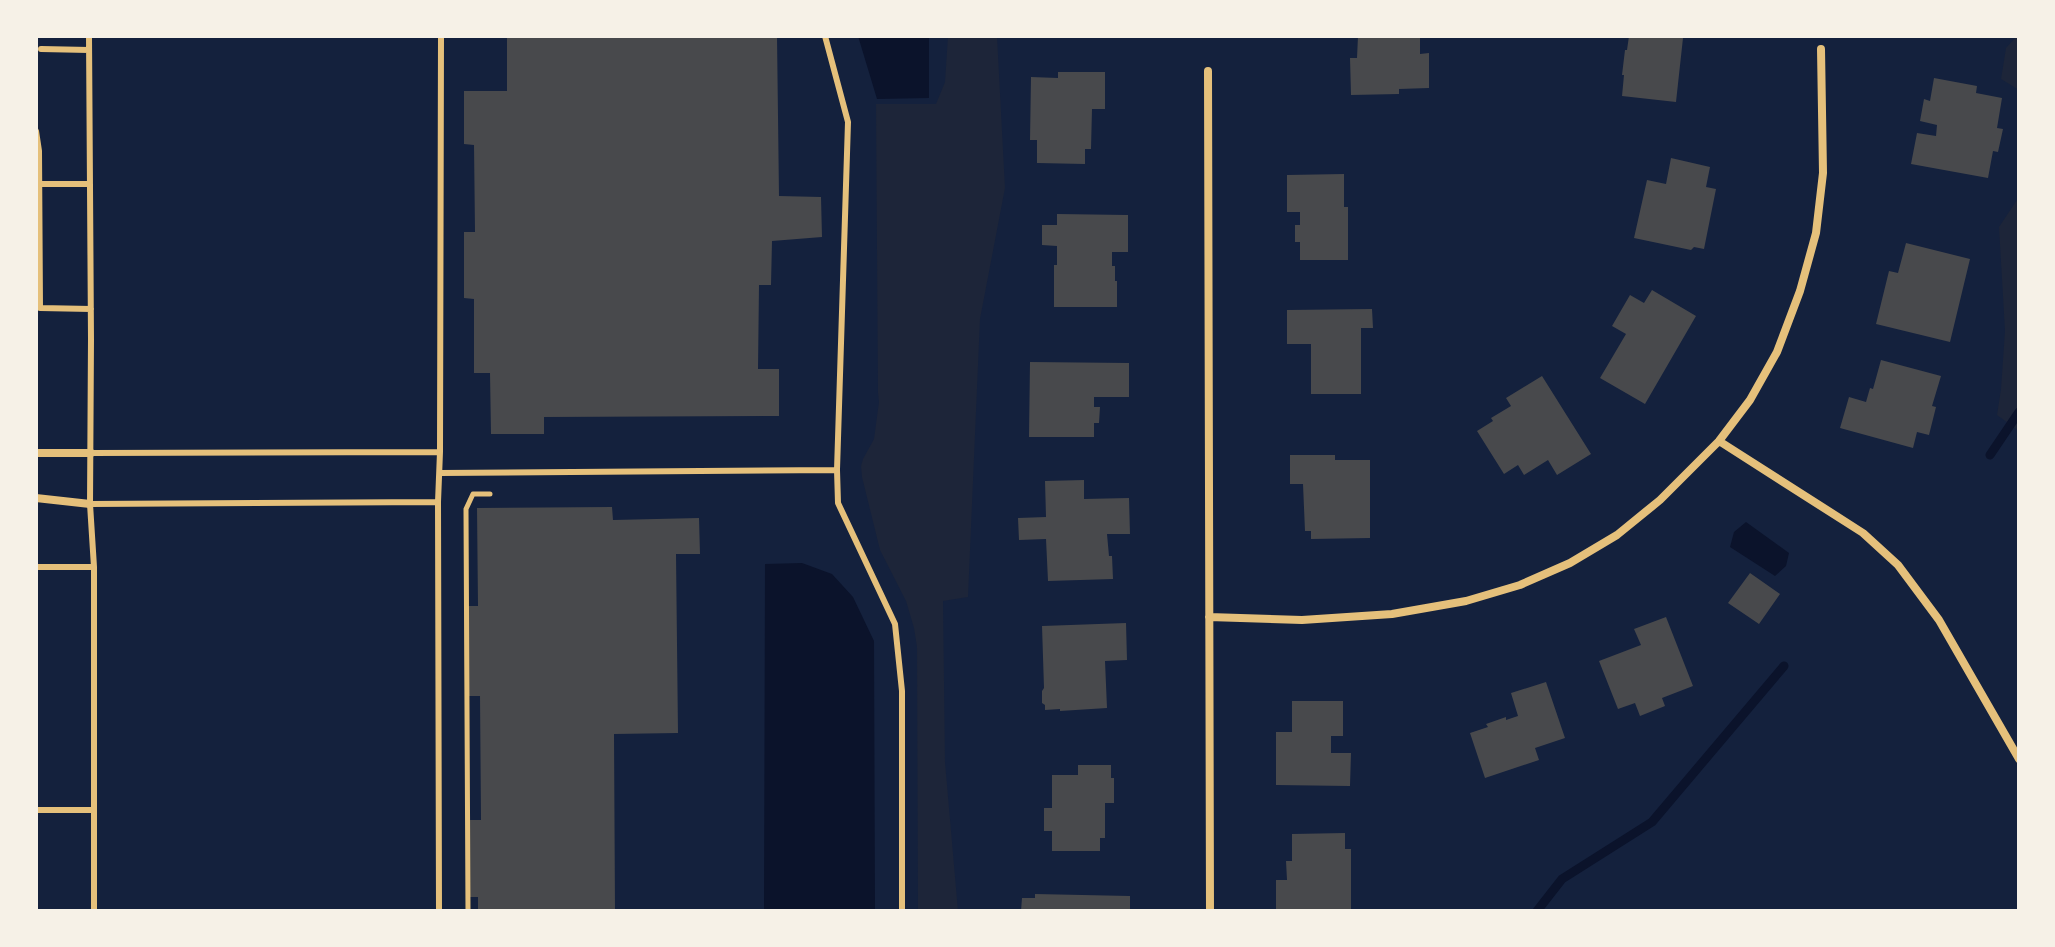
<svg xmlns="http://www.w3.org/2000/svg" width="2055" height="947" font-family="Arial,sans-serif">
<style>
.green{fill:#1d2539}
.water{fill:#0b132b}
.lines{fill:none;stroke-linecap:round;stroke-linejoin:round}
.stream{stroke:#0b132b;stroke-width:9}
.building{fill:#48494c}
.path{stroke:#e5c07b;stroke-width:5}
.service{stroke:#e5c07b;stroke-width:6}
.minor{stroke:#e5c07b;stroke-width:8}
</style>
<rect width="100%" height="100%" fill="#14213d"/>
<path class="green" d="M 948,36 L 997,36 L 1005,188 L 980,319 L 968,597 L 943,601 L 945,762 L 958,911 L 918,911 L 917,647 L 914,628 L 906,601 L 880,550 L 862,477 L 861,466 L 863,459 L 874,439 L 879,402 L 878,393 L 876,104 L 936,104 L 945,82 Z
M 2017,36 L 2019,36 L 2019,90 L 2001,79 L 2006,48 Z
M 2019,197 L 2019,431 L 1997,415 L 2001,389 L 2005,331 L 1999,227 Z"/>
<path class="water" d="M 858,36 L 929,36 L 929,98 L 877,99 Z
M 1746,522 L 1789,553 L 1786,566 L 1775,576 L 1730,547 L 1734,532 Z
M 802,563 L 832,574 L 853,597 L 874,641 L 875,911 L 764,911 L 765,564 Z"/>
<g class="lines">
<path class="stream" d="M 1990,455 L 2019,412
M 1537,911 L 1562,879 L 1652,822 L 1784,666"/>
</g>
<path class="building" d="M 507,36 L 777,36 L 779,196 L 821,197 L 822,237 L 772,241 L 771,285 L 759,285 L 758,369 L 779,369 L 779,416 L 544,417 L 544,434 L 491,434 L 490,373 L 474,373 L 474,299 L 464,298 L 464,232 L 475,232 L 474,145 L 464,144 L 464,91 L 507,91 Z
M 1358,36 L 1420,36 L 1420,54 L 1429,53 L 1429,88 L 1399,89 L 1399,94 L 1351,95 L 1350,58 L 1357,58 Z
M 1629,36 L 1673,36 L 1683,38 L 1676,102 L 1622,96 L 1624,75 L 1622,75 L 1625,50 L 1627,50 Z
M 1058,72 L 1105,72 L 1105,109 L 1092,109 L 1091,149 L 1085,149 L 1085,164 L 1037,163 L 1037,140 L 1030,140 L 1031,77 L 1058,78 Z
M 1934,78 L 1977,86 L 1976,93 L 2002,98 L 1997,128 L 2003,129 L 1998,152 L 1993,151 L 1988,178 L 1911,164 L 1917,133 L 1936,136 L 1937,125 L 1920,121 L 1924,99 L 1930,101 Z
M 1671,158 L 1710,167 L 1706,187 L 1716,189 L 1704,249 L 1694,247 L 1691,250 L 1634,238 L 1647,180 L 1666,184 Z
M 1344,174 L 1344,207 L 1348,207 L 1348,260 L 1300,260 L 1300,242 L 1295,242 L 1295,225 L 1300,225 L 1300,212 L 1287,212 L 1287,175 Z
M 1057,214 L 1128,215 L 1128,252 L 1112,252 L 1112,266 L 1115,266 L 1115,281 L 1117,281 L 1117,307 L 1054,307 L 1054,265 L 1057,265 L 1057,246 L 1042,245 L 1042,225 L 1057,225 Z
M 1906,243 L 1970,259 L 1950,342 L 1876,324 L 1889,271 L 1898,273 Z
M 1652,290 L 1696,316 L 1645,404 L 1600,378 L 1626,334 L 1612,326 L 1630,295 L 1644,303 Z
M 1372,309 L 1373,328 L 1361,328 L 1361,394 L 1311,394 L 1311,344 L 1287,344 L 1287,310 Z
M 1881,360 L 1941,376 L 1932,406 L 1936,407 L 1929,435 L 1917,432 L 1913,448 L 1840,428 L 1849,397 L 1866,402 L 1870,388 L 1873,389 Z
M 1030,362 L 1129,363 L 1129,397 L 1094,397 L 1094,407 L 1100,407 L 1099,423 L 1094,423 L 1094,437 L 1029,437 Z
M 1542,376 L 1591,454 L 1557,475 L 1548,460 L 1524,475 L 1518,465 L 1504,474 L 1477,431 L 1493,421 L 1491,418 L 1511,406 L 1506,398 Z
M 1290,455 L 1335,455 L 1335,460 L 1370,460 L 1370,538 L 1311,539 L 1311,531 L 1305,531 L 1303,484 L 1290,484 Z
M 1084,480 L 1084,499 L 1129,498 L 1130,534 L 1107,534 L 1109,556 L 1112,556 L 1113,579 L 1048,581 L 1046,539 L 1019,540 L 1018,518 L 1046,517 L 1045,481 Z
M 612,507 L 613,520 L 699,518 L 700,554 L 676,554 L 678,733 L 614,734 L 615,911 L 478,911 L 478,897 L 470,897 L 470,820 L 481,820 L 480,696 L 465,696 L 464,606 L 478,606 L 477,508 Z
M 1750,573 L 1780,594 L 1759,624 L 1728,603 Z
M 1666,617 L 1693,686 L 1662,698 L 1665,706 L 1640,716 L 1635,703 L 1618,709 L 1599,661 L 1641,645 L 1634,629 Z
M 1126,623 L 1127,660 L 1105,661 L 1107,708 L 1060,711 L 1060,709 L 1045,710 L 1045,705 L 1042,703 L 1042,691 L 1044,688 L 1042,626 Z
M 1546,682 L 1565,738 L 1535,748 L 1539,760 L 1485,778 L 1470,733 L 1488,727 L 1486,724 L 1506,717 L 1506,720 L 1518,716 L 1511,693 Z
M 1292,701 L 1343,701 L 1343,736 L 1331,736 L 1331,753 L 1351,753 L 1350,786 L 1276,785 L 1276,732 L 1292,732 Z
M 1078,765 L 1111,765 L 1111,778 L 1114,778 L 1114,803 L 1105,803 L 1105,838 L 1100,838 L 1100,851 L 1052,851 L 1052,831 L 1044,831 L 1044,808 L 1052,808 L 1052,775 L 1078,775 Z
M 1345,833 L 1345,849 L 1351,849 L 1351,911 L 1276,911 L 1276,880 L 1287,880 L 1286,861 L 1292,861 L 1292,834 Z
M 1035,894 L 1130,896 L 1130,911 L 1021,911 L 1022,898 L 1035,898 Z"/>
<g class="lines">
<path class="path" d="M 468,911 L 466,509 L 473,494 L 490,494"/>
<path class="service" d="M 89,36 L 91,339 L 90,504 L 94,567 L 94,911
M 825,36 L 848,122 L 837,470 L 838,503 L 895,624 L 902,691 L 902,911
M 41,49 L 89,50
M 36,131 L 39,151 L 40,308 L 91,309
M 39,184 L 90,184
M 91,453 L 440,452
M 440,473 L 837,470
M 90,504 L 438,502
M 36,567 L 94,567
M 36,810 L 94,810
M 439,911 L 438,502 L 440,452 L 441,36"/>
<path class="minor" d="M 1208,71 L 1210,911
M 1719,441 L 1863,533 L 1898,565 L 1939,620 L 2019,759
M 36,453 L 91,453
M 36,498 L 90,504
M 1209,617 L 1302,620 L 1392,614 L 1466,601 L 1520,585 L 1570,563 L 1617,535 L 1660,500 L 1719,441 L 1750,400 L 1777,352 L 1800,291 L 1816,233 L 1823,173 L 1821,49"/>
</g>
<rect width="2055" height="947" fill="none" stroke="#f6f1e7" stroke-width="76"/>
</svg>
